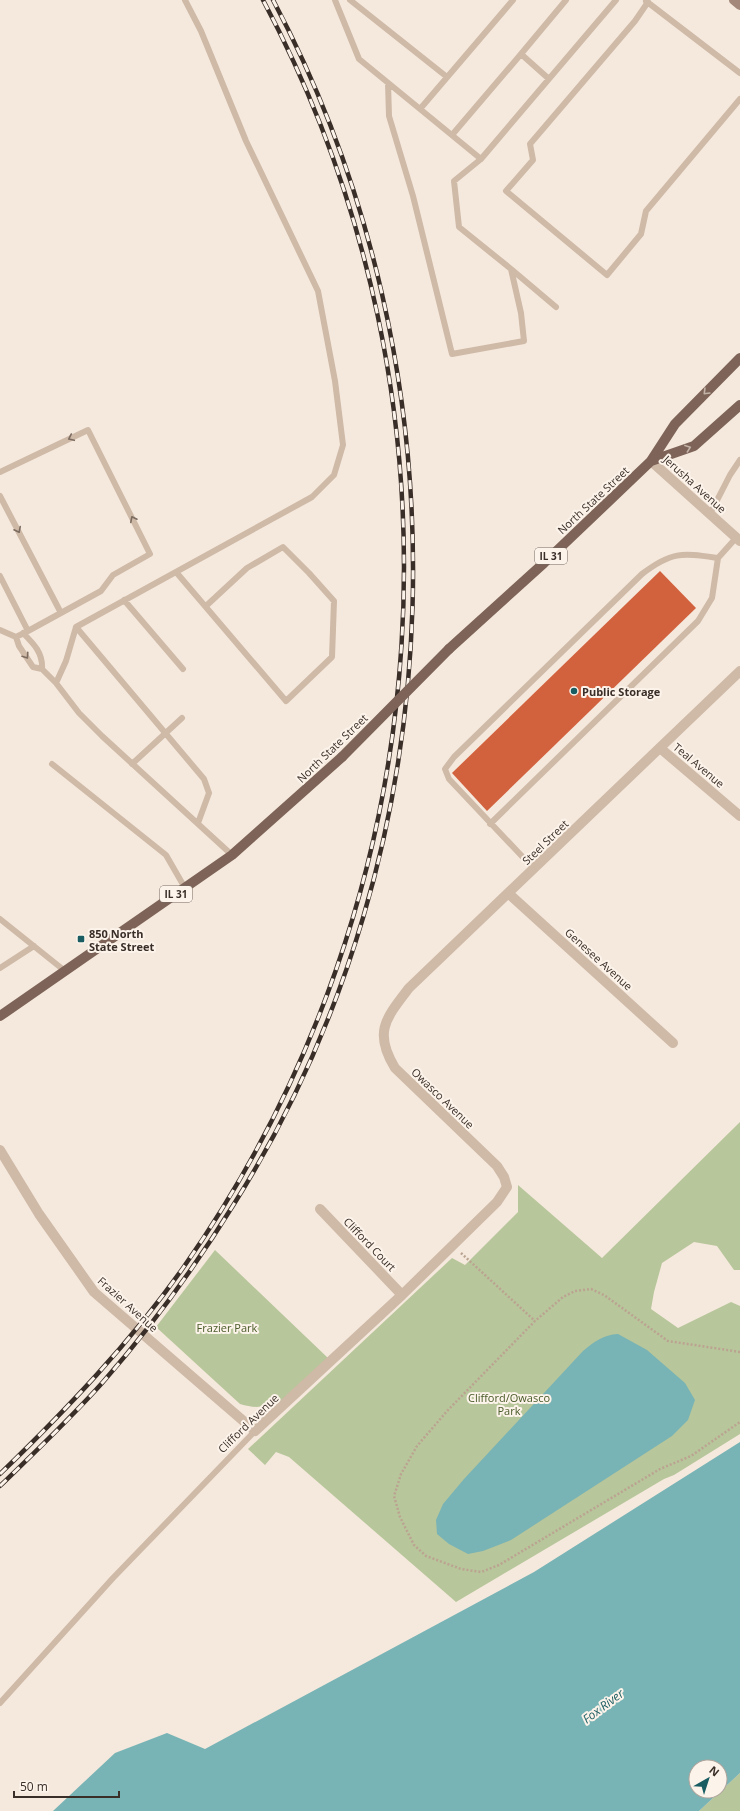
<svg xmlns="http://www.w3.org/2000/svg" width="740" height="1811" font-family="'Open Sans',sans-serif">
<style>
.green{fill:#b8c69b}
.water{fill:#78b3b5;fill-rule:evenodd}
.building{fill:#d2613e}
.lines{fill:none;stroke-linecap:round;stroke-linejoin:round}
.path{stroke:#bba391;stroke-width:2.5;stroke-dasharray:2 2;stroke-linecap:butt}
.service{stroke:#cfb9a7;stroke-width:6}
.minor{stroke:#cfb9a7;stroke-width:10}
.secondary{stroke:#a38778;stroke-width:10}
.primary{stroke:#7e6458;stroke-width:10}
.rail-casing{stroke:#3a2e28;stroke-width:4.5}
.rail{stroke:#fcf3ea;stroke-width:3;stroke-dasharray:9;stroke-linecap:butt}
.primary-bridge{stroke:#7e6458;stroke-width:10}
.oneway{stroke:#c3b3a8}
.oneway2{stroke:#7d6d61}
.poi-dot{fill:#195c61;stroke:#fcf3ea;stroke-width:1.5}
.labels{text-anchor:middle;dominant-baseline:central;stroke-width:4;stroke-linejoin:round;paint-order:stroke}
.shield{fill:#fcf3ea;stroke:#746962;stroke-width:1}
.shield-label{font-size:10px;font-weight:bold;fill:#3a2e28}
.street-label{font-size:11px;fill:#3a2e28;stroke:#fcf3ea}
.poi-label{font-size:11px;font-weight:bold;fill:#3a2e28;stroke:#fcf3ea;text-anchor:start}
.park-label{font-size:11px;fill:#495b29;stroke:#fcf3ea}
.water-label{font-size:12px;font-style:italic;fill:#195c61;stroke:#fcf3ea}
</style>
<rect width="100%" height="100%" fill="#f5e9dd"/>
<path class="green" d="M 740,1122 L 740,1270 L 734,1270 L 717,1246 L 694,1242 L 662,1263 L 654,1292 L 651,1309 L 678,1328 L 731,1302 L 740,1306 L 740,1434 L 674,1475 L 664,1479 L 456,1602 L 289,1457 L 276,1452 L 265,1465 L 248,1449 L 452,1258 L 465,1265 L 518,1212 L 518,1185 L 602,1258 Z
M 215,1250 L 328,1358 L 279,1404 L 275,1400 C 263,1409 254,1408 240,1404 L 156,1327 Z
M 740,1773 L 740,1811 L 699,1811 Z"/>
<path class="water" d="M 618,1334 L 647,1350 L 685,1383 L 695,1400 L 688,1420 L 672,1436 L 511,1540 L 483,1551 L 468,1554 L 449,1544 L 437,1534 L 436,1520 L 443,1504 L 464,1479 L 583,1351 C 595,1341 603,1335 618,1334 Z
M 740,1442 L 740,1773 L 699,1811 L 53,1811 L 115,1753 L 167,1733 L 205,1749 L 534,1572 ZM 696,1767 L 720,1767 L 720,1791 L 696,1791 Z"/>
<path class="building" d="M 660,571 L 696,608 L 487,811 L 452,773 Z"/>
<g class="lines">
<path class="path" d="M 461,1253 L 535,1321
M 740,1352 L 668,1341 L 604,1295 L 591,1289 L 575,1291 L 563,1297 L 535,1321 L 448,1410 L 417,1446 L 401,1474 L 394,1496 L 400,1517 L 414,1545 L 426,1556 L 461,1569 L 481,1572 L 499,1565 L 660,1469 L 691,1456 L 740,1422"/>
<path class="service" d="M 185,0 L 201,31 L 246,141 L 318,291 L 335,381 L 343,445 L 334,475 L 312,497 L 76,627 L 66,661 L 56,683 L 79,713 L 102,736 L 232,855
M 335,0 L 359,59 L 481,159 L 616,0
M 350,0 L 447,77
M 646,1 L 740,73
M 648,2 L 635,21 L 530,144 L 533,160 L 506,191 L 607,275 L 641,234 L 646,211 L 740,99
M 549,79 L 521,54 L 566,0
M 388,83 L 389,116 L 413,196 L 452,354 L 524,341 L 521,313 L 511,269 L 556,307
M 420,109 L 513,0
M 452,135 L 521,54
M 481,159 L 454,181 L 459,227 L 511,269
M 0,472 L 88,430 L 150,554 L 113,575 L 101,591 L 28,631 L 16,637 L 0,630
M 0,496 L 61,613
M 710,514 L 730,475 L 740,460
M 176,572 L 286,701 L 332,657 L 334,601 L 309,573 L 283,547 L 247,568 L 206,606
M 0,576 L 28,631
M 124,600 L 183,669
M 76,627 L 204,779 L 209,793 L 198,823
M 23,633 C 34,644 43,653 42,669
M 16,637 L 19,646 L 33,667 L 42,669 L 56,683
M 52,764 L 166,855 L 185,888
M 132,764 L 182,718
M 490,824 L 698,621 L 712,598 L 718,558 L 736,538
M 534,869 L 449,779 L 445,769 L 454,757 L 642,574 C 672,551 682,553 718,558
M 0,919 L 65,971
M 0,968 L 34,946
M 0,1703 L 113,1578 L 255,1431"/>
<path class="minor" d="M 651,461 L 740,541
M 660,748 L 740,816
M 508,893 L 673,1043
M 0,1150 L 39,1214 L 94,1292 L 255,1431 L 402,1295 L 497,1202 L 507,1187 L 504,1177 L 497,1166 L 395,1068 C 373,1032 386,1018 409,988 L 740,671
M 320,1209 L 402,1295"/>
<path class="secondary" d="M 734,0 L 740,5"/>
<path class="primary" d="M 651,461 L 694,446 L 740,405
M 449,649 L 544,563 L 651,461 L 675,424 L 740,358
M 0,1016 L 232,855 L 342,757"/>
<defs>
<path id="rail" d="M 0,1474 C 66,1410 130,1343 183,1268 C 445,896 477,402 263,0
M 0,1486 C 35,1452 71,1418 103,1382 C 152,1326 195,1267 234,1204 C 460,845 471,373 273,0"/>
</defs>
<use href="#rail" class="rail-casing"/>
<use href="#rail" class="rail"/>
<path class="primary-bridge" d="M 342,757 L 449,649"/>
</g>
<defs><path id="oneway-chevron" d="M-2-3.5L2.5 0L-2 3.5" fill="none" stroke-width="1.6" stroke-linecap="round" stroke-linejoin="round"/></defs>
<g class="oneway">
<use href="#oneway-chevron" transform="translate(706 392) rotate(135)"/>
<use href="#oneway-chevron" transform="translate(688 448) rotate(-20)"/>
</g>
<g class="oneway2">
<use href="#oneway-chevron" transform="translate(71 438) rotate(155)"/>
<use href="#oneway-chevron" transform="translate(133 519) rotate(-117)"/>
<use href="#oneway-chevron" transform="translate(18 530) rotate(63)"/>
<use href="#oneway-chevron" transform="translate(26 656) rotate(56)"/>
</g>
<g class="poi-dot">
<circle cx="574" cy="691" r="4"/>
<rect x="77" y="935" width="8" height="8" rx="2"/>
</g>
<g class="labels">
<g class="shield">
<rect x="535" y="548" width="32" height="16" rx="3"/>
<rect x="160" y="886" width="32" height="16" rx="3"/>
</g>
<g class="shield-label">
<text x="551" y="556">IL 31</text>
<text x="176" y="894">IL 31</text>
</g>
<g class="street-label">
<text transform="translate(695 484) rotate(42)">Jerusha Avenue</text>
<text transform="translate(593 500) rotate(-43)">North State Street</text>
<text transform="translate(332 748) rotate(-44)">North State Street</text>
<text transform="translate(699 765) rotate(40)">Teal Avenue</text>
<text transform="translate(545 842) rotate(-44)">Steel Street</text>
<text transform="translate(599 959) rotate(42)">Genesee Avenue</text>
<text transform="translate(443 1098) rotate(44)">Owasco Avenue</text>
<text transform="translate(370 1244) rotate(46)">Clifford Court</text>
<text transform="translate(128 1304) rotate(42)">Frazier Avenue</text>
<text transform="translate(248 1423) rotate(-44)">Clifford Avenue</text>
</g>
<g class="poi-label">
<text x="582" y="691">Public Storage</text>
<text x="89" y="933">850 North<tspan x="89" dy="13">State Street</tspan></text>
</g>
<g class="park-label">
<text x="227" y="1327">Frazier Park</text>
<text x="509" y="1397">Clifford/Owasco<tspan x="509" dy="13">Park</tspan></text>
</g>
<g class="water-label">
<text transform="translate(603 1706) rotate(-37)">Fox River</text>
</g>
</g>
<g transform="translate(708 1779) rotate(39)"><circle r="19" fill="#fcf3ea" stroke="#aea49c"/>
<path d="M0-3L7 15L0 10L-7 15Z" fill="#195c61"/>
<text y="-6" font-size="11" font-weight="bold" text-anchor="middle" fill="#3a2e28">N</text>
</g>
<path d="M14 1791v6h105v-6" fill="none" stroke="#3a2e28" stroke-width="2"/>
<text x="20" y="1791" font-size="12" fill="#3a2e28" stroke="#fcf3ea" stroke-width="3" paint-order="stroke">50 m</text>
</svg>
